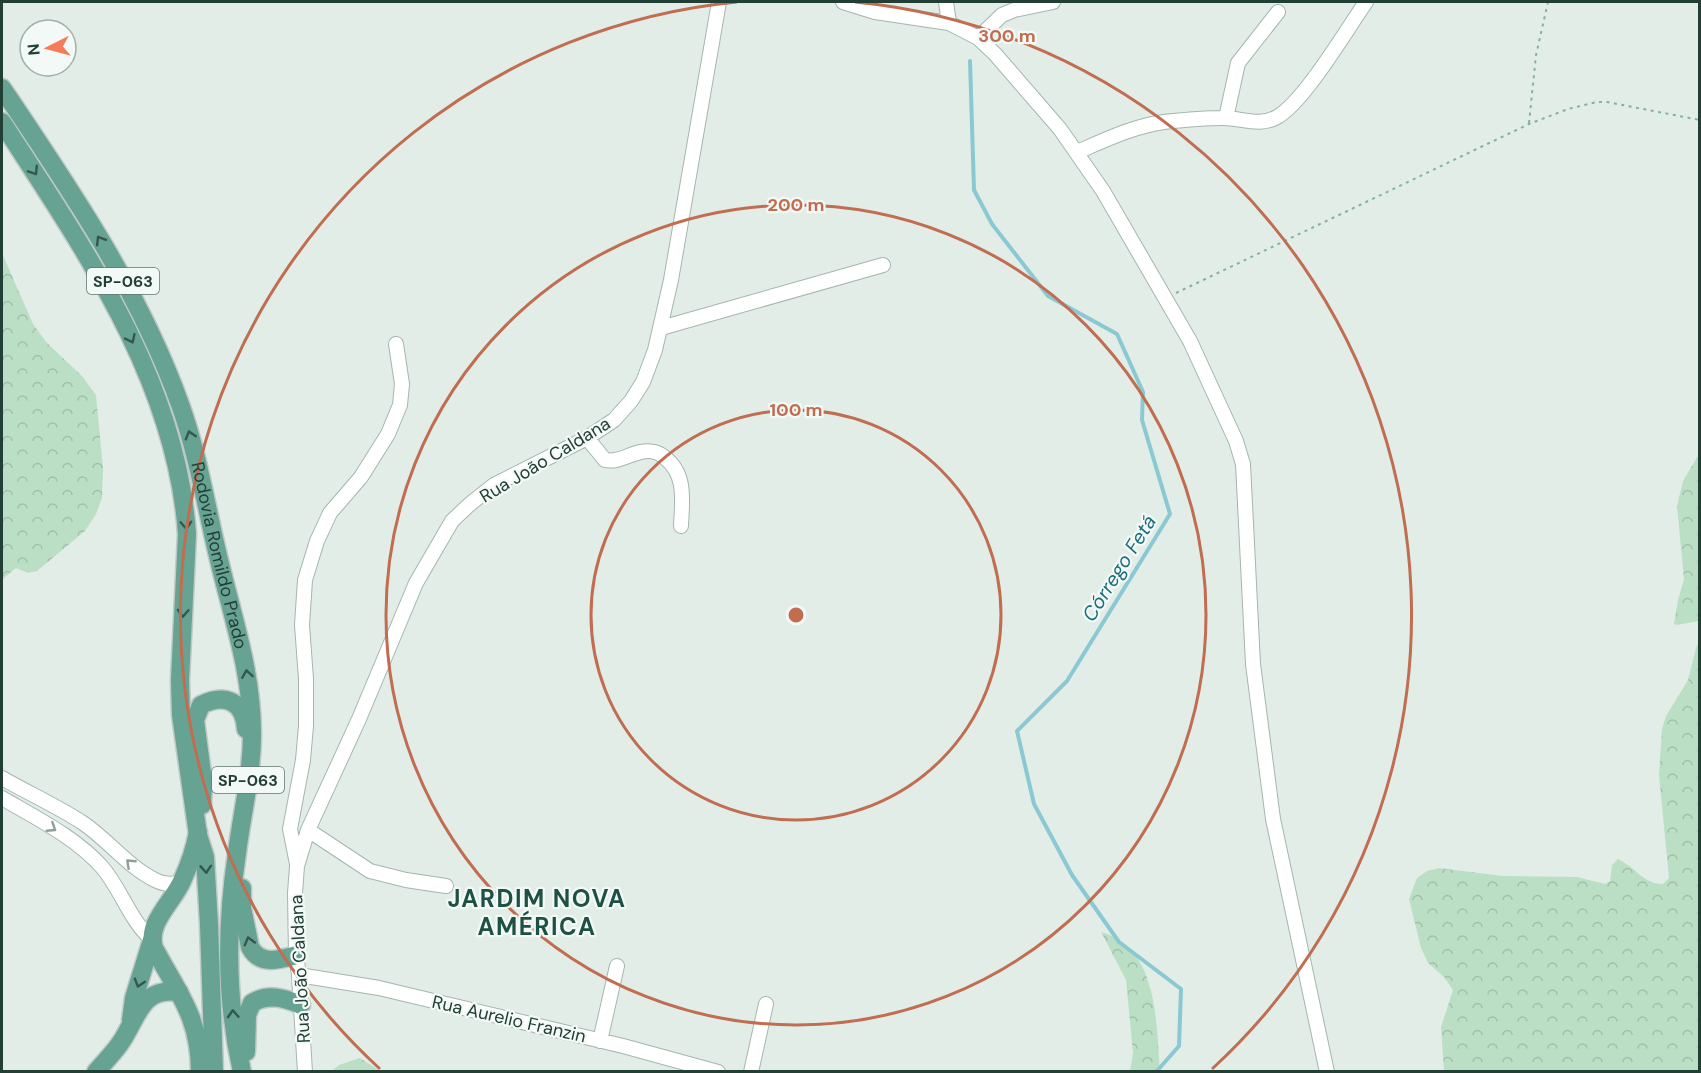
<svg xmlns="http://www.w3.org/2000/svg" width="1701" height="1073" font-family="'DM Sans',sans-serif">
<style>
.forest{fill:url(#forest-crowns)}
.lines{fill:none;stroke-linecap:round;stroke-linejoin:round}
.stream{stroke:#8ac9d3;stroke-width:4}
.minor-casing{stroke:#a5b5af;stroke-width:16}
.major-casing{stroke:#c1c9c7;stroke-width:21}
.path{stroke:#82b1a2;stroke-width:2;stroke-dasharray:3 4.5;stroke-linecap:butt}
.minor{stroke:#fff;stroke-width:14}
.major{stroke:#66a393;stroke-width:18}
.oneway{stroke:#33584d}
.oneway2{stroke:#909f9a}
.ring{fill:none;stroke:#c06d50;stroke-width:3}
.labels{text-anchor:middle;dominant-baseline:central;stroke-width:4.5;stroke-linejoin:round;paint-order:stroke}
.shield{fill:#f3f9f6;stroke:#617770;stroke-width:1.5}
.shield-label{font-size:16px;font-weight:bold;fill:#223f36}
.street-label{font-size:18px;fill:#223f36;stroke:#f3f9f6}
.water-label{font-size:20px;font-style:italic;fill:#1a6e7c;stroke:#f3f9f6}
.district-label{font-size:24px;font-weight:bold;letter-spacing:1.5px;fill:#1d5144;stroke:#f3f9f6}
.centre{fill:#c06d50;stroke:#f3f9f6;stroke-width:3}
.ring-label{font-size:18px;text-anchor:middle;font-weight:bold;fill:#c06d50;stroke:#f3f9f6;stroke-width:4.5;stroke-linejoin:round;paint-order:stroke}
</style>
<defs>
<pattern id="forest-crowns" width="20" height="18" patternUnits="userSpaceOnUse" patternTransform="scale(1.5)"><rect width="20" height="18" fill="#bbdfc4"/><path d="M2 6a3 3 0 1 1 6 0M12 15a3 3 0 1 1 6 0" fill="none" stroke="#a0c0a9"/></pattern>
</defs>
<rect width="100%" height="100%" fill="#e3ede8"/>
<path class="forest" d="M 2,253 L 33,324 L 47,343 L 82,376 L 96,395 L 103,468 L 102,498 L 96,514 L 85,531 L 37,571 L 28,573 L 16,568 L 4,578 L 2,582 Z
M 1699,454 L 1699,621 L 1677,625 L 1674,624 L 1678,600 L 1684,579 L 1677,506 L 1683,481 Z
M 1699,642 L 1699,1071 L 1444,1071 L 1441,1027 L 1453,990 L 1444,977 L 1428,963 L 1421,948 L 1409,899 L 1417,878 L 1427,871 L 1439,868 L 1503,876 L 1577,877 L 1605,884 L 1610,881 L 1612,865 L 1618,859 C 1637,868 1643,884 1663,884 L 1669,878 L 1659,775 L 1662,729 L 1666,716 L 1688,680 L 1696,648 Z
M 1101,932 C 1159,947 1156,1025 1160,1071 L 1130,1071 L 1133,1053 L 1126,980 Z
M 360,1058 L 380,1071 L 332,1071 L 339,1065 Z"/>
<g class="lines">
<path class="stream" d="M 970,61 L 974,190 L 992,224 L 1048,296 L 1117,334 L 1143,392 L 1142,420 L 1170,514 L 1067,681 L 1017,731 L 1034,804 L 1072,875 L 1119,942 L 1181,989 L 1179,1046 L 1156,1072"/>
<defs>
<path id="minor" d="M 843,2 L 875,12 L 949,23 L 978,38 L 995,54 L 1060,129 L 1103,191 L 1190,341 L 1236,441 L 1243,464 L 1253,664 L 1273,819 L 1327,1072
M 946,2 L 949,23
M 978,38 L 1002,15 L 1014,10 L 1053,2
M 1226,118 L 1238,63 L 1278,12
M 1077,152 C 1105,140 1134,126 1164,122 C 1183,120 1204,118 1223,118 C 1241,118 1260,127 1277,117 C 1304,102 1347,29 1366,2
M 661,328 L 883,265
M 587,438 L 605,460 C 618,463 629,454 641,452 C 649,450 658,452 664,457 C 687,474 682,501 681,526
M 2,778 C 28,793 57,806 83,823 C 108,840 127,866 155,880 C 164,885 172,885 182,882
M 2,798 C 36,818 75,837 102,867 C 121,889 129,919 152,940
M 308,830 L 370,871 L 406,880 L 446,886
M 297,864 L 290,829 L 303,760 L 306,726 L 306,679 L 302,625 L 305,580 L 317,541 L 330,513 L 361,477 L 388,434 L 400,405 L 402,384 L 396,344
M 299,975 L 379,988 L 623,1046 L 718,1072
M 600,1041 L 617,966
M 305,1072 L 299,975 L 296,955 L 295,893 L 297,866 L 308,830 L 359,719 L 416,583 L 452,521 L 470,504 L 494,485 L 587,438 L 614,420 L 631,401 L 643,382 L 655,350 L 671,280 L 719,2
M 751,1072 L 766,1004"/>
<g id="major">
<path id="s1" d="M 2,88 C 70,189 140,291 181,407 C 199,458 207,512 220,564 C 234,622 252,674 252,734 C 252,774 242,813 237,853 C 226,925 226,1001 242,1072"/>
<path d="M 2,122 C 83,248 176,378 187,534 L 180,680 L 181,715 L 198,835 L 205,857 L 209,924 L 214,1072"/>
<path d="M 202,805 L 203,781 L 195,720 L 201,705 C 225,693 244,701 246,729"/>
<path d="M 198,832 C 195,848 189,866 182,881 C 173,902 146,923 154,948 C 178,993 200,1017 200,1072"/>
<path d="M 242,888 L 242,908 L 250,947 C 260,966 279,960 296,955"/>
<path d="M 131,1020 L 134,998 L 152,940"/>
<path d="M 246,1052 L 247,1015 L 252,1003 C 268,993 285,998 301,1005"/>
<path d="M 96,1072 C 105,1061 116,1051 123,1039 C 139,1013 143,987 179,992"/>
</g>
</defs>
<use href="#minor" class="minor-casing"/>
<use href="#major" class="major-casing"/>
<path class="path" d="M 1529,123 L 1536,55 L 1548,2
M 1176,293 L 1529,124 L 1568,109 L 1597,102 L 1607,102 L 1700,120"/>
<use href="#minor" class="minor"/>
<use href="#major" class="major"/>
</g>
<defs><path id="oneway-chevron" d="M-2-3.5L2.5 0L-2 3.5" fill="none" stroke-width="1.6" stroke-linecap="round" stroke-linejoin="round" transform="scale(1.5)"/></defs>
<g class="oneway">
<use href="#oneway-chevron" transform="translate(34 171) rotate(57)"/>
<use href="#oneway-chevron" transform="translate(100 240) rotate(-122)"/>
<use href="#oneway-chevron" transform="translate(131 339) rotate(65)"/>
<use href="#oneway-chevron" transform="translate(190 435) rotate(-107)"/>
<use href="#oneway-chevron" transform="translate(186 525) rotate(87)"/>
<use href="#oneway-chevron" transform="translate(183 613) rotate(93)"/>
<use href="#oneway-chevron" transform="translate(247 674) rotate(-99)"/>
<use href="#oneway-chevron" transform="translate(206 869) rotate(86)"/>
<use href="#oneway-chevron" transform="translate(249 941) rotate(-106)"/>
<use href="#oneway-chevron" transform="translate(139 983) rotate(107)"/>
<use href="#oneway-chevron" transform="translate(233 1014) rotate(-93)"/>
</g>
<g class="oneway2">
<use href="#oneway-chevron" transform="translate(52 828) rotate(33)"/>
<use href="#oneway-chevron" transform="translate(130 863) rotate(-137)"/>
</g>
<g class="ring">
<circle cx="796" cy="615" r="205"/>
<circle cx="796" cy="615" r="410"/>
<path d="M380 1069A616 616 0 0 1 737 2M855 2A616 616 0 0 1 1212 1069"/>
</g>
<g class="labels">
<g class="shield">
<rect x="87" y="268" width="72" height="26" rx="4.5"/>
<rect x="212" y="767" width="72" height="26" rx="4.5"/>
</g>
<g class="shield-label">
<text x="123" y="281">SP-063</text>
<text x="248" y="780">SP-063</text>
</g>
<g class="street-label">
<text transform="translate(545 460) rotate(-31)">Rua João Caldana</text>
<text stroke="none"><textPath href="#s1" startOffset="520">Rodovia Romildo Prado</textPath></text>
<text transform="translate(300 969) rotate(-93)">Rua João Caldana</text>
<text transform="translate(509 1019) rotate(13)">Rua Aurelio Franzin</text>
</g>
<g class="water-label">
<text transform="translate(1119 568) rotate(-58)">Córrego Fetá</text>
</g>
<g class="district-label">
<text x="537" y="898">JARDIM NOVA<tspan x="537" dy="28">AMÉRICA</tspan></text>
</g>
</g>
<circle cx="796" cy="615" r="9" class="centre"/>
<g class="ring-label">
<text x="1007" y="42">300 m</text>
<text x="796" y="211">200 m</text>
<text x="796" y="416">100 m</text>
</g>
<rect width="1701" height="1073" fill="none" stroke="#223f36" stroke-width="6"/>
<g transform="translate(48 48) rotate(264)"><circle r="28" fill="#f3f9f6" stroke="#9fafa9" stroke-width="1.5"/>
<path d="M0-4.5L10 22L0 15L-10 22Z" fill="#f57c59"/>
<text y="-9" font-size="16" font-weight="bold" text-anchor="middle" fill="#223f36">N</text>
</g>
</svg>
